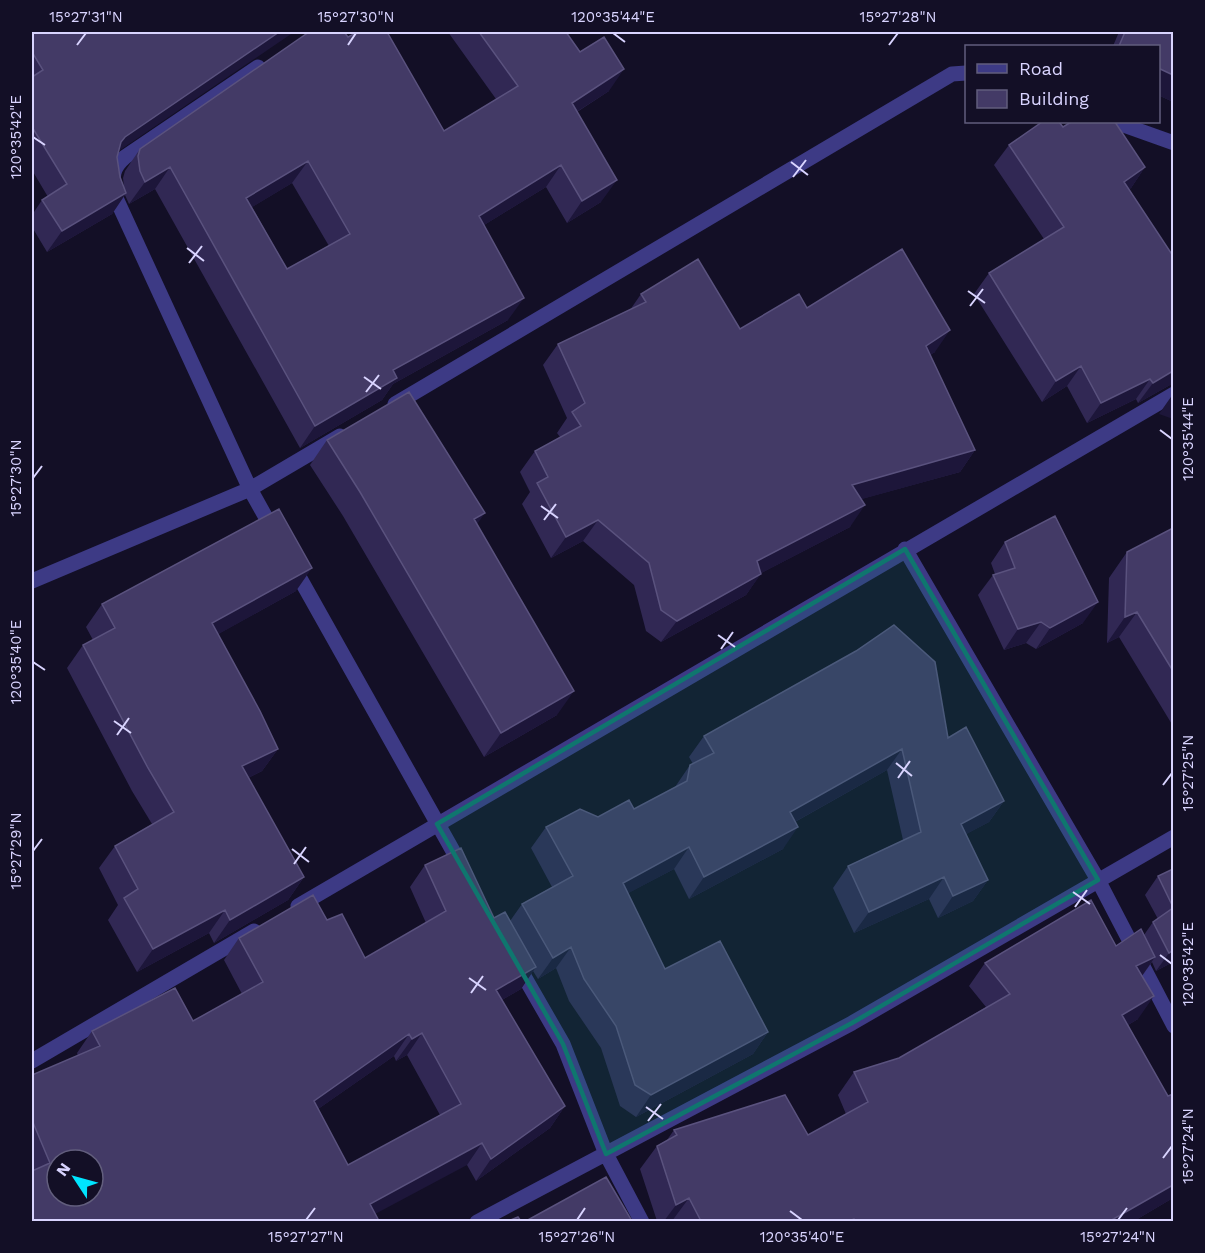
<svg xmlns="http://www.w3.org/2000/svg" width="1205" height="1253" font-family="'Work Sans',sans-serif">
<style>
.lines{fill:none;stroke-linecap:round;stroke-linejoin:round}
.minor{stroke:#3d3a85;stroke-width:15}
.wall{fill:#312854;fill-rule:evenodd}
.shaded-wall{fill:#1d163a}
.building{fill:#433a66;stroke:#5a527e;stroke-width:1.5;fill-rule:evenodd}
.marked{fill:#0f766e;fill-opacity:0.2;stroke:#0f766e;stroke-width:4.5;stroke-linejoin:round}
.ticks{fill:none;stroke:#d9d4ff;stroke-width:2}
.neatline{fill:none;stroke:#d9d4ff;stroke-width:2}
.ticks-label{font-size:15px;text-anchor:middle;fill:#d9d4ff}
</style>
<rect width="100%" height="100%" fill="#130f26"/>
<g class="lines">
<path class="minor" d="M 258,67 L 125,157 C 110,170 113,178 115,196 L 250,489 L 274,532
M 1115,122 L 1174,143
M 395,404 L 952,74 L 966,73
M 905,549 L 1098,880 L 1174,1026
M 293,566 L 462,867
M 32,581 L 250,489 L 340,436
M 298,906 L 1174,394
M 517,964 L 563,1044 L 606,1154 L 642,1222
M 32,1061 L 254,931
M 477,1222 L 852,1023 L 1174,837"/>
</g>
<path class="wall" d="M 32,32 L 119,151 L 117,157 L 120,177 L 124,187 L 123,178 L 125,171 L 140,149 L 348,37 L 444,131 L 496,99 L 448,32 L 566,32 L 609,91 L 577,112 L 601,202 L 567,223 L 546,187 L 484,225 L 508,320 L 393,384 L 382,400 L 300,448 L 155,189 L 129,204 L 125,195 L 112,214 L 47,252 L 32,227 L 32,215 L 42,200 L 48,197 L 32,170 ZM 292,183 L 329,246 L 287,269 L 252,207 Z
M 1119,32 L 1173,32 L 1171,101 L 1158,95 L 1158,46 L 1113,46 Z
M 1063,127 L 1145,167 L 1131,188 L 1129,189 L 1173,256 L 1173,385 L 1170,385 L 1138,403 L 1136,399 L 1087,423 L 1067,386 L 1042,402 L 974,294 L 989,273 L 1044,239 L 994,165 L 1009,145 Z
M 641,294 L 740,329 L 807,308 L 935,352 L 930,355 L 975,450 L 960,472 L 861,499 L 850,527 L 761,573 L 746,595 L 661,642 L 646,631 L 634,585 L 583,541 L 551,558 L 522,504 L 530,492 L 520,472 L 535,451 L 560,437 L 557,433 L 567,418 L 543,365 L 558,344 L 630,310 Z
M 327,440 L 477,524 L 557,715 L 484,757 L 343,516 L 310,465 Z
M 1173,528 L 1173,726 L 1119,637 L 1107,643 L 1109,578 L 1127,552 Z
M 1005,542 L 1083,623 L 1036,649 L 1026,643 L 1004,650 L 978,595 L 993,575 L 995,574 L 991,563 Z
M 296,591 L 218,634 L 278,749 L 262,771 L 248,778 L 304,877 L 288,900 L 214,943 L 209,933 L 137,972 L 108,920 L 118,905 L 99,868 L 115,846 L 152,824 L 132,791 L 67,668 L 83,645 L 93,640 L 86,627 L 102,604 Z
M 704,736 L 948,738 L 1004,801 L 989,822 L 966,834 L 988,880 L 973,901 L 938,918 L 929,899 L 854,933 L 833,888 L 848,866 L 903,840 L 887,770 L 795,822 L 783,849 L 689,899 L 674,869 L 628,893 L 665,969 L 768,1032 L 753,1054 L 636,1117 L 620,1106 L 601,1048 L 569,1001 L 556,968 L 538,979 L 533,971 L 521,989 L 502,1000 L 565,1106 L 550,1128 L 476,1181 L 467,1165 L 32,1221 L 32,1075 L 78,1056 L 77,1053 L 92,1031 L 193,1021 L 242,994 L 224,960 L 239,938 L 327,920 L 365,958 L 426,923 L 410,887 L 425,865 L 494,918 L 510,921 L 522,904 L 552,887 L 531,848 L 546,827 L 598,817 L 634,809 L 675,787 L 690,765 L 693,764 L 689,757 ZM 407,1055 L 440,1115 L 348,1165 L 318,1109 L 394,1056 L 396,1061 Z
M 1173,869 L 1173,962 L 1156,971 L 1152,962 L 1142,976 L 1138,1019 L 1128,1025 L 1168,1096 L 1173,1095 L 1173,1198 L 1134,1221 L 657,1221 L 640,1169 L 657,1146 L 667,1140 L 674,1130 L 808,1135 L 846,1114 L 838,1095 L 854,1072 L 899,1058 L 986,1007 L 969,986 L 985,963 L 1116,946 L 1144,935 L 1153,922 L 1158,919 L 1145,895 L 1158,876 Z"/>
<path class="shaded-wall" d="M 279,32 L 294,32 L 110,157 L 125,137 Z
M 1158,68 L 1173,75 L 1173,97 L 1171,101 L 1158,95 Z
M 624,69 L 609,91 L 556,125 L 572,103 Z
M 308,161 L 292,183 L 231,220 L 246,198 Z
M 561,165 L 546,187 L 463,238 L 479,216 Z
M 170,167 L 155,189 L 129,204 L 145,182 Z
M 1145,167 L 1131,188 L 1110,202 L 1124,182 Z
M 617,180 L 601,202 L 567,223 L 582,201 Z
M 126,193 L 112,214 L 47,252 L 62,231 Z
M 524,298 L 508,320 L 393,384 L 382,400 L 300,448 L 315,426 L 393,370 Z
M 950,330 L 935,352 L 911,368 L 926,346 Z
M 1081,366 L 1067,386 L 1042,402 L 1056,381 Z
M 1173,371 L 1173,385 L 1170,385 L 1138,403 L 1153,383 Z
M 1150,379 L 1136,399 L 1087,423 L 1101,403 Z
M 1173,394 L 1173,419 L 1159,414 Z
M 975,450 L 960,472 L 837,506 L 852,485 Z
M 865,505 L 850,527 L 742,583 L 757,561 Z
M 485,513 L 468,537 L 474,519 Z
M 598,520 L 583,541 L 551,558 L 566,537 Z
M 312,568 L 296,591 L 197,646 L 212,623 Z
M 761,574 L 746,595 L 661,642 L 677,621 Z
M 1098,602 L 1083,623 L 1036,649 L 1050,628 Z
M 1137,612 L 1119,637 L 1107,643 L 1125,617 Z
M 1041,622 L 1026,643 L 1004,650 L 1018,629 Z
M 574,691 L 557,715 L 484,757 L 501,733 Z
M 278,749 L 262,771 L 226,789 L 242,766 Z
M 902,749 L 887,770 L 775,833 L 790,812 Z
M 1004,801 L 989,822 L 946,845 L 961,824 Z
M 798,827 L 783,849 L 689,899 L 704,877 Z
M 689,847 L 674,869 L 608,904 L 623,883 Z
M 304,877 L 288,900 L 214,943 L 230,920 Z
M 944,877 L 929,899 L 854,933 L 869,912 Z
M 988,880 L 973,901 L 938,918 L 953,896 Z
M 225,910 L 209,933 L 137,972 L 153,949 Z
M 571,947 L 556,968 L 538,979 L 553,958 Z
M 1173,950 L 1173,962 L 1156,971 L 1169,953 Z
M 1155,957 L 1139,980 L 1136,966 Z
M 536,967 L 521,989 L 481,1012 L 496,990 Z
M 1154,996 L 1138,1019 L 1106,1038 L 1122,1015 Z
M 768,1032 L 753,1054 L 636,1117 L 651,1095 Z
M 422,1033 L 407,1055 L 396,1061 L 412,1039 Z
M 409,1034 L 394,1056 L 298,1123 L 314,1101 Z
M 565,1106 L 550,1128 L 476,1181 L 491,1159 Z
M 482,1143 L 467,1165 L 362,1221 L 370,1204 Z
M 1173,1185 L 1173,1198 L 1134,1221 L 1110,1221 Z
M 689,1198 L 672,1221 L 664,1221 L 676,1205 Z"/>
<path class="building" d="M 32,32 L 279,32 L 125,137 L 121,142 L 117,157 L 120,177 L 126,193 L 62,231 L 42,200 L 67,184 L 32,127 L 32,77 L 43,70 L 32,52 Z
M 309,32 L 344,32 L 348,37 L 358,32 L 387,32 L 444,131 L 518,86 L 479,32 L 566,32 L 580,52 L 604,37 L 624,69 L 572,103 L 617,180 L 582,201 L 561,165 L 479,216 L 524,298 L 393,370 L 397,378 L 315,426 L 170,167 L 145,182 L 140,171 L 138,156 L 140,149 ZM 308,161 L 350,234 L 287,269 L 246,198 Z
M 1125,32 L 1173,32 L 1173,75 L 1158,68 L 1158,46 L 1119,46 Z
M 1042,122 L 1059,122 L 1063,127 L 1071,122 L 1115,122 L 1145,167 L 1124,182 L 1173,256 L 1173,371 L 1153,383 L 1150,379 L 1101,403 L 1081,366 L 1056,381 L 989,273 L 1064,227 L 1009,145 Z
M 902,249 L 950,330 L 926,346 L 975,450 L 852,485 L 865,505 L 757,561 L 761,574 L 677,621 L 661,610 L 649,563 L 598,520 L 566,537 L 537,483 L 548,477 L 535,451 L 581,426 L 572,412 L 585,403 L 558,344 L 646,302 L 641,294 L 698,259 L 740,329 L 799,294 L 807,308 Z
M 409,392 L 485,513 L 474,519 L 574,691 L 501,733 L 360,492 L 327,440 Z
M 279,509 L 312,568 L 212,623 L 260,711 L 278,749 L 242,766 L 304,877 L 230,920 L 225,910 L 153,949 L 124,898 L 138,889 L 115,846 L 174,812 L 148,768 L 83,645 L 115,628 L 102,604 Z
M 1055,516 L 1098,602 L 1050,628 L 1041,622 L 1018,629 L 993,575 L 1015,568 L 1005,542 Z
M 1173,528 L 1173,671 L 1137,612 L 1125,617 L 1127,552 Z
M 894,625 L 935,662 L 948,738 L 966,727 L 1004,801 L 961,824 L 988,880 L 953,896 L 944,877 L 869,912 L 848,866 L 921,832 L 902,749 L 790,812 L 798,827 L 704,877 L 689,847 L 623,883 L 665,969 L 720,941 L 768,1032 L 651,1095 L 635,1085 L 616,1026 L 584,979 L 571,947 L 553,958 L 522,904 L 573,876 L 546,827 L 580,809 L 598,817 L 629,800 L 634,809 L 687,781 L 690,765 L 714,753 L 704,736 L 856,651 Z
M 461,848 L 494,918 L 505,912 L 536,967 L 496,990 L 565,1106 L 491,1159 L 482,1143 L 370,1204 L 379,1221 L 32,1221 L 32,1171 L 50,1163 L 32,1120 L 32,1075 L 100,1046 L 92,1031 L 175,988 L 193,1021 L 263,982 L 239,938 L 313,895 L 327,920 L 342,914 L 365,958 L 446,911 L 425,865 ZM 422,1033 L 461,1104 L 348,1165 L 314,1101 L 409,1034 L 412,1039 ZM 57,1160 L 93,1160 L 93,1196 L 57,1196 Z
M 1173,869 L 1173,907 L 1158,876 Z
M 1091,900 L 1116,946 L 1141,929 L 1155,957 L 1136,966 L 1154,996 L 1122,1015 L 1168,1096 L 1173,1094 L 1173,1185 L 1110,1221 L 855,1221 L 854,1219 L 849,1221 L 701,1221 L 689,1198 L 676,1205 L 657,1146 L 677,1135 L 674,1130 L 785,1095 L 808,1135 L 868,1102 L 854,1072 L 899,1058 L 1010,994 L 985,963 Z
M 1173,908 L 1173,950 L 1169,953 L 1153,922 Z
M 606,1177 L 632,1221 L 526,1221 Z
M 518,1217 L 521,1221 L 508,1221 Z"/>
<path class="marked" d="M 905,549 L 1098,880 L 852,1023 L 606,1154 L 563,1044 L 437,824 Z"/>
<path class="ticks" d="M 613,33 L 625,42M 77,45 L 86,33M 348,45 L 356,33M 889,45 L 898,33M 33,137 L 45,145M 791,162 L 808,175M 793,177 L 806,160M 187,248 L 204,261M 189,263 L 202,246M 968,291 L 985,303M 970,306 L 983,289M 364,377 L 381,389M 366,392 L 379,375M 1160,430 L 1172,439M 33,478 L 42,466M 541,506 L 558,518M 544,520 L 556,504M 718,635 L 735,647M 721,649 L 733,632M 33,662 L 45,670M 114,721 L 131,733M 117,735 L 129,718M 896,763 L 912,776M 898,778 L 910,761M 1163,785 L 1172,773M 292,849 L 309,862M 33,851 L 42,839M 294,864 L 306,847M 1073,892 L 1090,904M 1075,907 L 1087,890M 1160,955 L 1172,964M 469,978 L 486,990M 471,993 L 483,976M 646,1107 L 663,1119M 648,1121 L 661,1104M 1163,1158 L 1172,1146M 790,1211 L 802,1220M 306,1220 L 315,1208M 577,1220 L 585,1208M 1118,1220 L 1127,1208"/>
<rect width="1205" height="1253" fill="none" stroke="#130f26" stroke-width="66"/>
<rect x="965" y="45" width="195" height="78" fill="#130f26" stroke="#625e7d" stroke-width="1.5"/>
<rect x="977" y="64" width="30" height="9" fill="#3d3a85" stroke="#625e7d" stroke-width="1.5"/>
<text x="1019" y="75" font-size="18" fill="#d9d4ff">Road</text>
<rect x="977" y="90" width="30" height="18" fill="#433a66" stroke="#625e7d" stroke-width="1.5"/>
<text x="1019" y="105" font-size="18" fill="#d9d4ff">Building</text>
<g transform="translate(75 1178) rotate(306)"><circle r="28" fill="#130f26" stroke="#625e7d" stroke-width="1.5"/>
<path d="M0-4.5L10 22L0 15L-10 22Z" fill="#00e5ff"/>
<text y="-9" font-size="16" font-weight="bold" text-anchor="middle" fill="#d9d4ff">N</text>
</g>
<rect x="33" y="33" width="1139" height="1187" class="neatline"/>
<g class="ticks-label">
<text x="86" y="22">15°27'31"N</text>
<text x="356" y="22">15°27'30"N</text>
<text x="613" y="22">120°35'44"E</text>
<text x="898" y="22">15°27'28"N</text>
<text transform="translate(16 137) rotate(-90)" y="5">120°35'42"E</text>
<text transform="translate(1188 439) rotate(-90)" y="5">120°35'44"E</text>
<text transform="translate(16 478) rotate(-90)" y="5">15°27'30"N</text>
<text transform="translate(16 662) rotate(-90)" y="5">120°35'40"E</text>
<text transform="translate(1188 773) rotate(-90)" y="5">15°27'25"N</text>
<text transform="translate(16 851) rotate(-90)" y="5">15°27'29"N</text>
<text transform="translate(1188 964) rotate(-90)" y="5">120°35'42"E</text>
<text transform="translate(1188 1146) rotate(-90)" y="5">15°27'24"N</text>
<text x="306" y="1242">15°27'27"N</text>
<text x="577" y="1242">15°27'26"N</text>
<text x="802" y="1242">120°35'40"E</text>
<text x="1118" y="1242">15°27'24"N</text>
</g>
</svg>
